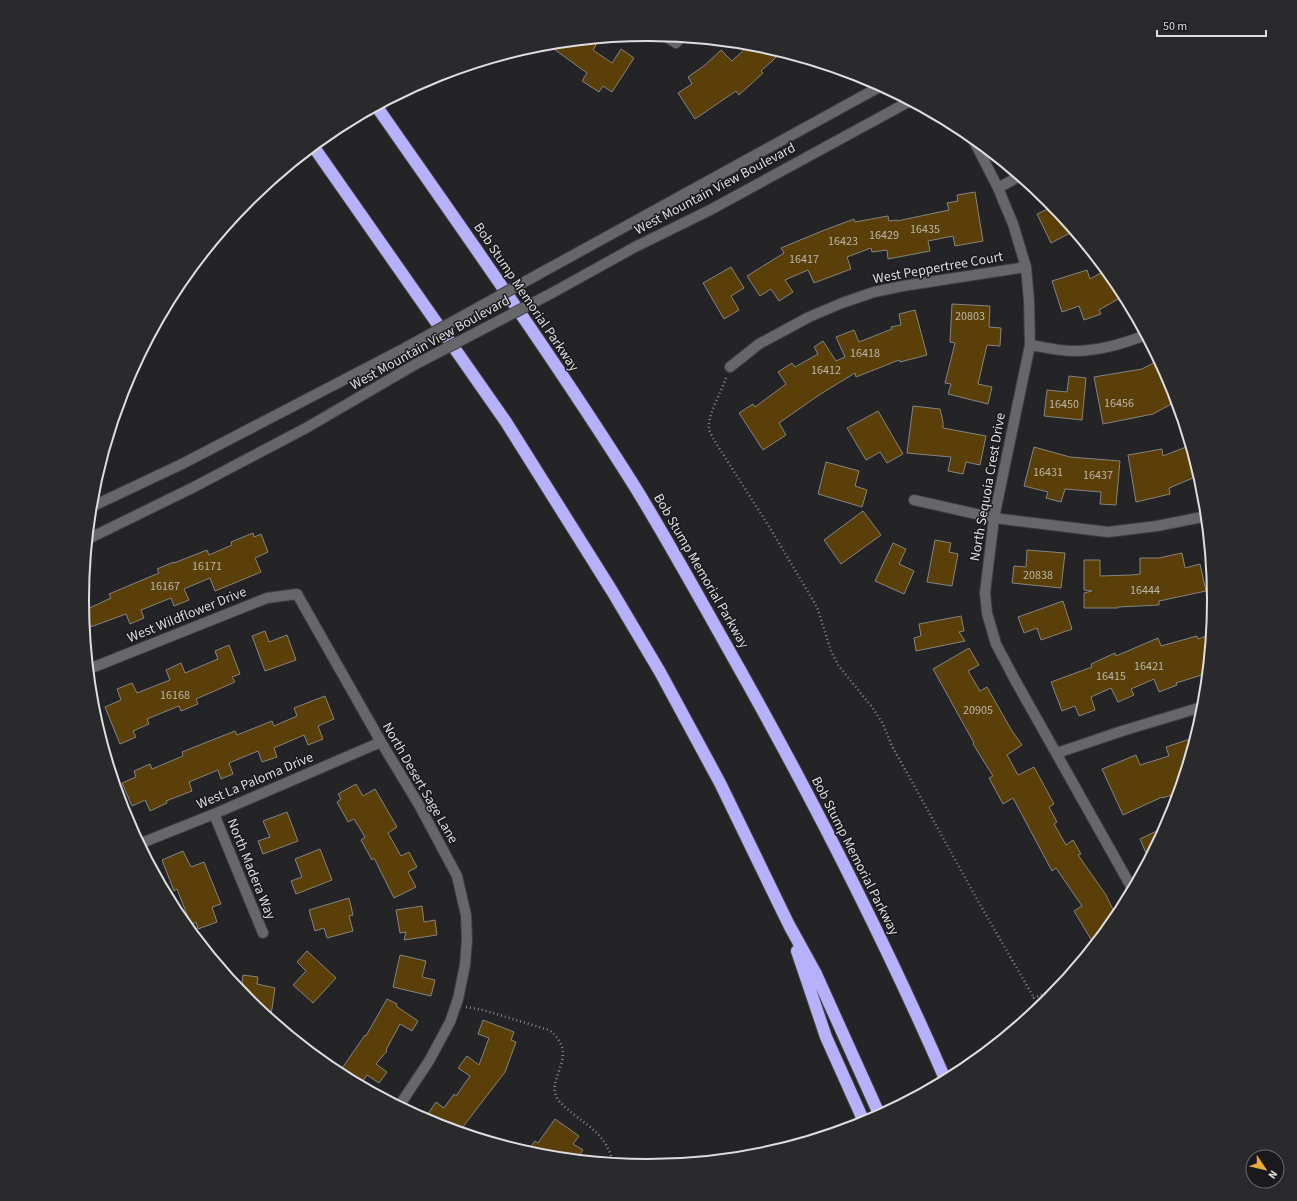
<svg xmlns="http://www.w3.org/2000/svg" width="1297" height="1201" font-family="'Source Sans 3',sans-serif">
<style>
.building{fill:#5a3f08;stroke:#868481}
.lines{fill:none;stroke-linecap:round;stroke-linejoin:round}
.minor-casing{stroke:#3f3f41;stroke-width:12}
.tertiary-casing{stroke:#3f3f41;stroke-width:12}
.motorway-casing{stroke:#3f3f41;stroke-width:14}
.path{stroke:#88888a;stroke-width:2.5;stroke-dasharray:1 3;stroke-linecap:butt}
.minor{stroke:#67676a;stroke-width:10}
.tertiary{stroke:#67676a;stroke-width:10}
.motorway{stroke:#b7b0fb;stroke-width:12}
.tertiary-bridge-casing{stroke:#3f3f41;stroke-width:12;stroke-linecap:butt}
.tertiary-bridge{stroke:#67676a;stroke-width:10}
.labels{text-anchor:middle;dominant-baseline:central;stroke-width:3;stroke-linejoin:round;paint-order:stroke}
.number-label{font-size:12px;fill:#bdb6aa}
.street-label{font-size:14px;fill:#dedee0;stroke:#1a1a1d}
.rim{fill:none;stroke:#dedee0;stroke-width:2}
</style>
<rect width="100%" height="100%" fill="#242426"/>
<path class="building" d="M 589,40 L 596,45 L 593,50 L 612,63 L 621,49 L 634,58 L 612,92 L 603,86 L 599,92 L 582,81 L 587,73 L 547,44 Z
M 750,44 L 759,45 L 782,52 L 761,71 L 763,73 L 739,95 L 736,91 L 695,119 L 678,93 L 692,84 L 688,77 L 705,65 L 721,50 L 732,61 Z
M 975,192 L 983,241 L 955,246 L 953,236 L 928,241 L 930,251 L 888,259 L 887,250 L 872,252 L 871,248 L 847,257 L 851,269 L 814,283 L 808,270 L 785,280 L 793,292 L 779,301 L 771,289 L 760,296 L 747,276 L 784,253 L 781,248 L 822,231 L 854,219 L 855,222 L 888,216 L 889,221 L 897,220 L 897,221 L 949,210 L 947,203 L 958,201 L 957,195 Z
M 1054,206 L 1074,231 L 1051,243 L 1037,214 Z
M 731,267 L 744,288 L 731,296 L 739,310 L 724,319 L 703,283 Z
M 1087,270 L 1090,279 L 1106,270 L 1120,286 L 1125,295 L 1099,310 L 1101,314 L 1084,320 L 1079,306 L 1062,312 L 1052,281 Z
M 952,304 L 990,306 L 989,327 L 1001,328 L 1000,346 L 987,345 L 978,384 L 992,387 L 988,404 L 948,394 L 951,384 L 945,383 L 955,343 L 950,342 Z
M 915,310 L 927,355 L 900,362 L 899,360 L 856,377 L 855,373 L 819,395 L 779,423 L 786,435 L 763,450 L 739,413 L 753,404 L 755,407 L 786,384 L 778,372 L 792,363 L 795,367 L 818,354 L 814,347 L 823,341 L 836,361 L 845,357 L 836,337 L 854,330 L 859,342 L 892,329 L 891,327 L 901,325 L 899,314 Z
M 1159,360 L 1172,384 L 1177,401 L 1153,414 L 1103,424 L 1094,377 L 1142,369 Z
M 1069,376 L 1086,378 L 1082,420 L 1044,416 L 1047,390 L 1067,392 Z
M 913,406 L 940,409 L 943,422 L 943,428 L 986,436 L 980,465 L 966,462 L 963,474 L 948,471 L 951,457 L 907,453 Z
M 878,411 L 903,454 L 887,463 L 880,452 L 866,460 L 847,428 Z
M 1191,445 L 1200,475 L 1169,488 L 1170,494 L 1136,502 L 1128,455 L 1162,449 L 1163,456 Z
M 1034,447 L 1070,457 L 1120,461 L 1116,505 L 1100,504 L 1101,492 L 1065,489 L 1061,502 L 1046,498 L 1048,492 L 1024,486 Z
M 826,462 L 859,471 L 855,486 L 867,490 L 862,507 L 818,494 Z
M 863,511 L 881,535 L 841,564 L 824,540 Z
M 253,533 L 254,537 L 261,534 L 268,552 L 255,558 L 261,572 L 215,591 L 210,578 L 184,589 L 189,600 L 174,606 L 171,598 L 141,610 L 144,618 L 130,624 L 126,614 L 85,629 L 83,611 L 111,598 L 109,594 L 159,573 L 157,569 L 174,562 L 174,563 L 207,550 L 209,555 L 232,545 L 231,542 Z
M 935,540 L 951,543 L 949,552 L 958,554 L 952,586 L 927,582 Z
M 893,543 L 906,549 L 899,564 L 914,571 L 904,594 L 875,581 Z
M 1027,550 L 1065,553 L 1061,588 L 1012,583 L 1014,566 L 1026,567 Z
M 1182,553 L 1185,568 L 1200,564 L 1206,591 L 1159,601 L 1159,605 L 1118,607 L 1118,608 L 1084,608 L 1084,593 L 1092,591 L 1084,590 L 1084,560 L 1100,560 L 1100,576 L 1131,575 L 1140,574 L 1140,558 L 1159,558 Z
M 1063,601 L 1072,629 L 1041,640 L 1037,628 L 1024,633 L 1018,617 Z
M 961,616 L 964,631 L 959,632 L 965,641 L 916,651 L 914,638 L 921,636 L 919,624 Z
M 265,631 L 269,642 L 287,635 L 296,660 L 265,671 L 252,636 Z
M 1212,634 L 1208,673 L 1176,683 L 1177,685 L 1159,692 L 1154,679 L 1131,689 L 1134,695 L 1118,702 L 1111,688 L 1091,697 L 1095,710 L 1079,716 L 1075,706 L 1062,711 L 1051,682 L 1092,667 L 1091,664 L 1115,653 L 1116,656 L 1158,638 L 1161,646 L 1197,636 L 1198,639 Z
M 229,645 L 240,674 L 232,677 L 235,682 L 196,699 L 198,704 L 181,711 L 179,706 L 147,719 L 149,724 L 133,731 L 136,737 L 120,744 L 105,707 L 121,700 L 117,689 L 132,683 L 137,693 L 170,680 L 166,670 L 181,663 L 185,673 L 218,659 L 215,651 Z
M 969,648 L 979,665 L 968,671 L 980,691 L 987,687 L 1012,731 L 1022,745 L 1007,755 L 1018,775 L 1034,767 L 1054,804 L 1049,807 L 1057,822 L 1054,824 L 1066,845 L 1073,840 L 1081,854 L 1078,855 L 1106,895 L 1117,918 L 1105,933 L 1092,941 L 1074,911 L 1082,906 L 1056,868 L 1052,871 L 1013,798 L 1003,804 L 989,778 L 993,776 L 973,744 L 974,743 L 933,669 Z
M 325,696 L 334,719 L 318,726 L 323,739 L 308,745 L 304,735 L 274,748 L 277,757 L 262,762 L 258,751 L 229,763 L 233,774 L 221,779 L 218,770 L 189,782 L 192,791 L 166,801 L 167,803 L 150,811 L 145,800 L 132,806 L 122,783 L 136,777 L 134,771 L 150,764 L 152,769 L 183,756 L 182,752 L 235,731 L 237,735 L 272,721 L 274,726 L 297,716 L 294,708 Z
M 1190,739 L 1193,747 L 1179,793 L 1162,798 L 1162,797 L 1123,815 L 1102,769 L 1136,755 L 1140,765 L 1169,756 L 1166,747 Z
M 356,784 L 363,796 L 375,789 L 397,827 L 388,833 L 401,856 L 409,852 L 417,867 L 408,872 L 416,887 L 394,898 L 374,858 L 372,860 L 361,840 L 365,837 L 354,819 L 348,822 L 337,802 L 341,799 L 338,794 Z
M 287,812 L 298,841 L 263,854 L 258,841 L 270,837 L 263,821 Z
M 1167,826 L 1156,847 L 1149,860 L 1140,839 Z
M 320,849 L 332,880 L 296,894 L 291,881 L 302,877 L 295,859 Z
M 183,851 L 191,867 L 204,862 L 221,904 L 212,907 L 217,922 L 198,929 L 196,922 L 191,925 L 177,889 L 174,891 L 162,860 Z
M 349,898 L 353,915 L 349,916 L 353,931 L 327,938 L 324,928 L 315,931 L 309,910 Z
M 422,906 L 424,922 L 435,920 L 437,935 L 404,940 L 406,932 L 400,933 L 396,910 Z
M 307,951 L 336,978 L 313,1003 L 293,985 L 306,971 L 297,962 Z
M 400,955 L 426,961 L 422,977 L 435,980 L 431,996 L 393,987 Z
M 243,975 L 258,977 L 257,984 L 275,988 L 271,1015 L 264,1014 L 248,1001 L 241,992 Z
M 387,999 L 397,1004 L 396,1006 L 418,1021 L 412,1031 L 400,1024 L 386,1050 L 387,1051 L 376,1064 L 387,1072 L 379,1083 L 367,1075 L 360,1085 L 338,1074 L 365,1035 L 366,1036 Z
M 483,1020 L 514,1032 L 511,1040 L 516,1042 L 505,1072 L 459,1132 L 448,1129 L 428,1114 L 436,1102 L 444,1108 L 454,1094 L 456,1096 L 470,1076 L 458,1068 L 467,1056 L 479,1065 L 489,1038 L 478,1034 Z
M 555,1119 L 579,1136 L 573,1144 L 583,1150 L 576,1160 L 538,1156 L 526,1152 L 535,1141 L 538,1143 Z"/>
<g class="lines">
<defs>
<path id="minor" d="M 663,35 L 676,43 L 681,37
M 972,137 L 998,188 L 1013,224 L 1026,267 L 1029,301 L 1030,345 L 994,518 L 985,593 L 987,613 L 996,644 L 1015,680 L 1133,890
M 998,188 L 1020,176
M 1030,345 C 1044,347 1059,351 1073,351 C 1099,351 1122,344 1146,335
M 730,367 L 759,344 L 809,317 L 842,303 L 874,292 L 903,286 L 1026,267
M 914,500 L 994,518 L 1108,532 L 1157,526 L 1207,516
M 89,669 L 267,598 L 297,594 L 381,742 L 419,805 L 457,876 L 466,915 L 467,939 L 465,965 L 458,999 L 450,1022 L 429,1061 L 399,1106
M 1057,753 L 1122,731 L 1205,706
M 214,814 L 263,933
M 139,844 L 214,814 L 381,742"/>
<path id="tertiary" d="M 537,275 L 881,86
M 552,293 L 635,247 L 710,210 L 910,101
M 91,507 L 182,464 L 405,348
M 88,539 L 194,487 L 306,428 L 416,364"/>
<path id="motorway" d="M 377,107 C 464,232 553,357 635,487 C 667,539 696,592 726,645 C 806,786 881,932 946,1081
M 313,146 L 506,422 L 612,591 L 660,672 L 720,783 L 789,925 L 816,974 L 880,1116
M 797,951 L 826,1037 L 865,1124"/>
</defs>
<use href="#minor" class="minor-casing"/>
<use href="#tertiary" class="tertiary-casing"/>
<use href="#motorway" class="motorway-casing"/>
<path class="path" d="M 726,378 C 722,390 707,417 709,428 C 709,432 713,437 714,440 L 770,528 L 817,607 L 831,651 L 838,665 L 872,707 L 883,724 L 892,746 L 978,901 L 1034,998
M 466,1007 L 483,1010 L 549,1030 C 581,1055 546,1076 557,1098 C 560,1104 567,1108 572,1113 C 592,1129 608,1137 613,1164
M 1040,1009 L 1034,998 L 1048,992 L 1057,992"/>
<use href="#minor" class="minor"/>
<use href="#tertiary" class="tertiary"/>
<use href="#motorway" class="motorway"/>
<defs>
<path id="tertiary-bridge" d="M 405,348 L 537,275
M 416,364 L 552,293"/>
</defs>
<use href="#tertiary-bridge" class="tertiary-bridge-casing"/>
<use href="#tertiary-bridge" class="tertiary-bridge"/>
</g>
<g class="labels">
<g class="number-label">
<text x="925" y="229">16435</text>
<text x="884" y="235">16429</text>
<text x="843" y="241">16423</text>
<text x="804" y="259">16417</text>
<text x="970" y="316">20803</text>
<text x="865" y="353">16418</text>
<text x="826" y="370">16412</text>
<text x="1119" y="403">16456</text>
<text x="1064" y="404">16450</text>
<text x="1048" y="472">16431</text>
<text x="1098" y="475">16437</text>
<text x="207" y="566">16171</text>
<text x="1038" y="575">20838</text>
<text x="165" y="586">16167</text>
<text x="1145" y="590">16444</text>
<text x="1149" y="666">16421</text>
<text x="1111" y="676">16415</text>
<text x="175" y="695">16168</text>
<text x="978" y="710">20905</text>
</g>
<g class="street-label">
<text transform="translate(715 189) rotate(-28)">West Mountain View Boulevard</text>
<text transform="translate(938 268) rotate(-10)">West Peppertree Court</text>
<text transform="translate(526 297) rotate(56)">Bob Stump Memorial Parkway</text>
<text transform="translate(430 343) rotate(-29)">West Mountain View Boulevard</text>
<text transform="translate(988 487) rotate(-80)">North Sequoia Crest Drive</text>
<text transform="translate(701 571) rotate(60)">Bob Stump Memorial Parkway</text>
<text transform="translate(187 615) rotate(-22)">West Wildflower Drive</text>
<text transform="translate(255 781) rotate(-23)">West La Paloma Drive</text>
<text transform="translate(420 783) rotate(60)">North Desert Sage Lane</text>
<text transform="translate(855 856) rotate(63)">Bob Stump Memorial Parkway</text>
<text transform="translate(251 869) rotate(68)">North Madera Way</text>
</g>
</g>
<path d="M0 0H1297V1201H0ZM89 600a559 559 0 1 1 1118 0a559 559 0 1 1-1118 0Z" fill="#2a2a2d" fill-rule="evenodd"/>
<path class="rim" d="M89 600a559 559 0 1 1 1118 0a559 559 0 1 1-1118 0Z"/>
<g transform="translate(1265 1169) rotate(125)"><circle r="19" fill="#1a1a1d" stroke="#68686b"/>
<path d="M0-3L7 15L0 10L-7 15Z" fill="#e7ac37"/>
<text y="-6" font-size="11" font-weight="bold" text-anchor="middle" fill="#dedee0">N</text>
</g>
<path d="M1157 30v6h109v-6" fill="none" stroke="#dedee0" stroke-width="2"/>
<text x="1163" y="30" font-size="12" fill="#dedee0" stroke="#1a1a1d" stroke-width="3" paint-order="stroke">50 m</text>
</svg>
